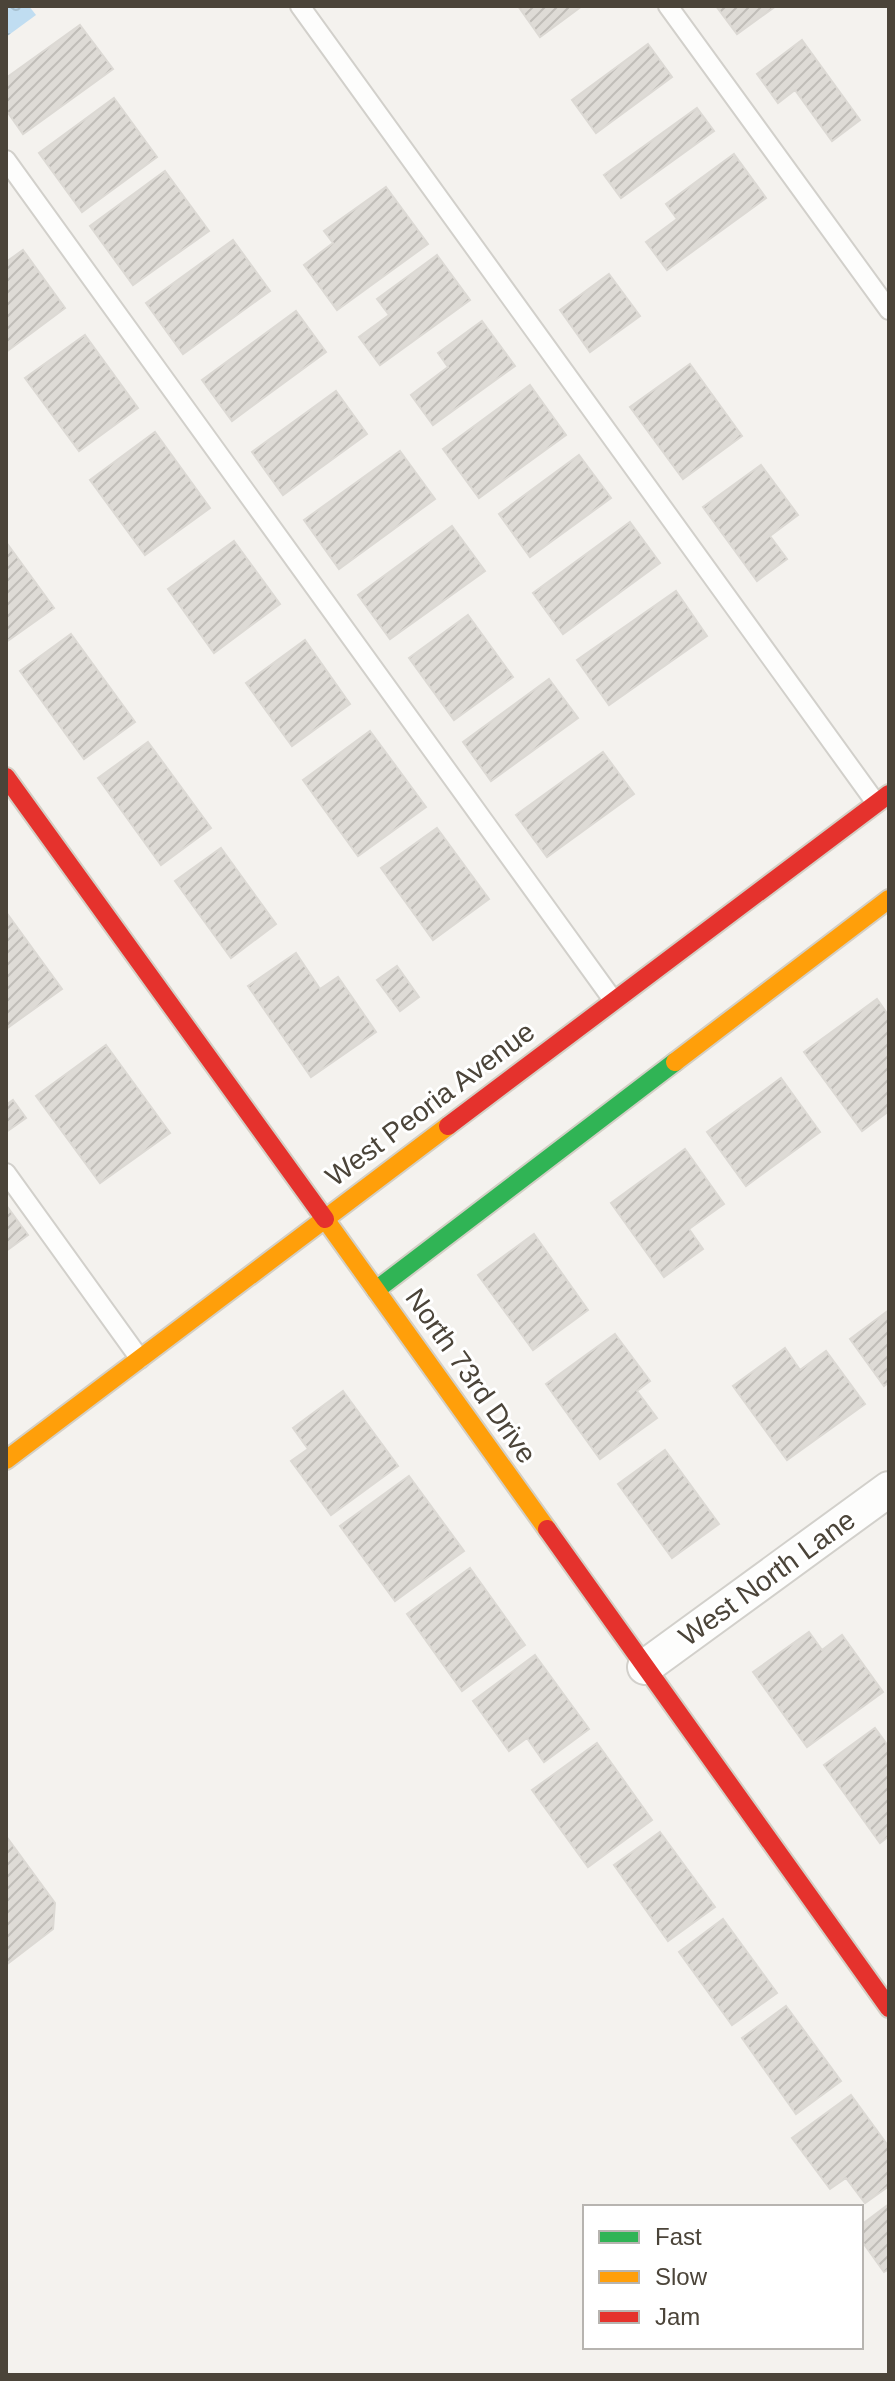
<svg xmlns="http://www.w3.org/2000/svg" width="895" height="2381" font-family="Arial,sans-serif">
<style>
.water{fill:url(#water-ripples)}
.building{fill:url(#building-hatch);stroke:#dcd9d4;stroke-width:2}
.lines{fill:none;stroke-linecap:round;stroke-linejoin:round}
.lane-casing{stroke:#d2d0cb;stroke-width:22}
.street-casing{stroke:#d2d0cb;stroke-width:38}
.fast-casing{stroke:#d3cfc5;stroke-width:22}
.slow-casing{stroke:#d3cfc5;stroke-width:22}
.jam-casing{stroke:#d3cfc5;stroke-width:22}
.lane{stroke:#fdfdfc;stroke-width:18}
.street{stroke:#fdfdfc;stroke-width:34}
.fast{stroke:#30b455;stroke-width:18}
.slow{stroke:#ff9f0a;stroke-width:18}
.jam{stroke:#e5322d;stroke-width:18}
.labels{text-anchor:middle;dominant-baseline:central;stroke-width:6;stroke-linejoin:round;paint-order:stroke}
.street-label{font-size:28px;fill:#4b4439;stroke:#fff}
</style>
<defs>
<pattern id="water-ripples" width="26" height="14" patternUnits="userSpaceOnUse" patternTransform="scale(2)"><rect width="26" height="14" fill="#c0ddf1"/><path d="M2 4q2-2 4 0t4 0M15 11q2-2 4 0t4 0" fill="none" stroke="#a6bfcf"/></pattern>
<pattern id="building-hatch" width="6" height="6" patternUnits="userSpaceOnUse" patternTransform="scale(2)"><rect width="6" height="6" fill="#dedbd6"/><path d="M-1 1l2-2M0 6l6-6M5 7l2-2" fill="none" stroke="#c0bdb8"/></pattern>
</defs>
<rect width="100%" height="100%" fill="#f4f2ee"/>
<path class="water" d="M 6,6 L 29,6 L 36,15 L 6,37 Z"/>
<path class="building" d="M 518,6 L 582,6 L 540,37 Z
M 716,6 L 776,6 L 737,34 Z
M 80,25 L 113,69 L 23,134 L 6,110 L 6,78 Z
M 802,40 L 860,120 L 832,141 L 795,90 L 778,103 L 757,74 Z
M 648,44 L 672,77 L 596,133 L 572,100 Z
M 114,98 L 157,157 L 82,212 L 39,153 Z
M 697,108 L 714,131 L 621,198 L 604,175 Z
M 734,154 L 766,198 L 667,270 L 646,242 L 677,219 L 666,204 Z
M 165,171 L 209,231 L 133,285 L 90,226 Z
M 386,187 L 428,244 L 337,310 L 304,265 L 333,243 L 324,231 Z
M 233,240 L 270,291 L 183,354 L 146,303 Z
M 23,250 L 65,308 L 6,352 L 6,262 Z
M 437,255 L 470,300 L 380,365 L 359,337 L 389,315 L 377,299 Z
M 609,274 L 640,316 L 590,352 L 560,310 Z
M 296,311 L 326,352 L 232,421 L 202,380 Z
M 482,321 L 515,366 L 433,425 L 411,395 L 448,367 L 438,353 Z
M 85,335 L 138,408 L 79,451 L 25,378 Z
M 690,364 L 742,436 L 683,479 L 630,407 Z
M 530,385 L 566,435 L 479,498 L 443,449 Z
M 336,391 L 367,434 L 283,495 L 252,452 Z
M 155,432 L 210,508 L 145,555 L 90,480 Z
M 400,451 L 435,499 L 339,569 L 304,520 Z
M 579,455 L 611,498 L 530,557 L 499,514 Z
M 761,465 L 798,515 L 770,536 L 787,559 L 757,581 L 703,507 Z
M 630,522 L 660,563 L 563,634 L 533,593 Z
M 452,526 L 485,571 L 390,639 L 358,595 Z
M 234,541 L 280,604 L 214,653 L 168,589 Z
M 6,542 L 54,608 L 6,642 Z
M 676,591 L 707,636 L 609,705 L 577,660 Z
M 468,615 L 513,677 L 454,720 L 409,658 Z
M 71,634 L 135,722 L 84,759 L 20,671 Z
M 305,640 L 350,704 L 292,746 L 246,683 Z
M 549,679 L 578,718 L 491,781 L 463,742 Z
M 370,731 L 426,807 L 358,856 L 303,780 Z
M 148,742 L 211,828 L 161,865 L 98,778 Z
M 603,752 L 634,794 L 547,857 L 516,815 Z
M 437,828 L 489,899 L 433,940 L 381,868 Z
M 221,848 L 276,924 L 231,958 L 175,881 Z
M 6,912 L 62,989 L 6,1029 Z
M 296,953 L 320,989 L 338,977 L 376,1032 L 311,1077 L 248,986 Z
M 397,966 L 419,997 L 400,1011 L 377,980 Z
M 877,999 L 889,1016 L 889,1111 L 862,1131 L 804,1052 Z
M 106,1045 L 170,1133 L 100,1183 L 36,1096 Z
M 781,1078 L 820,1132 L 746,1186 L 707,1132 Z
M 13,1100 L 26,1118 L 6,1132 L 6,1105 Z
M 685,1149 L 724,1204 L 689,1229 L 703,1249 L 664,1277 L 611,1203 Z
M 6,1205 L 28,1235 L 6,1251 Z
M 534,1234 L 588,1310 L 533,1350 L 478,1275 Z
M 889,1310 L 889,1382 L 884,1386 L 850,1339 Z
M 615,1334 L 650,1381 L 637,1391 L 657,1418 L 600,1459 L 546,1384 Z
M 785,1348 L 800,1370 L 826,1351 L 865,1404 L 787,1460 L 733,1386 Z
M 343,1391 L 398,1466 L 331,1515 L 291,1461 L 308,1449 L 293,1428 Z
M 665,1450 L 719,1524 L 672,1558 L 618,1484 Z
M 409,1476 L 464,1551 L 395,1601 L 340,1526 Z
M 470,1568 L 525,1645 L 462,1691 L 407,1614 Z
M 809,1632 L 822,1650 L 842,1635 L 883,1692 L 807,1747 L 753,1672 Z
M 535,1655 L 589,1729 L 544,1762 L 527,1738 L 509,1751 L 473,1701 Z
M 875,1728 L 889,1747 L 889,1836 L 880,1843 L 824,1765 Z
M 597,1743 L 652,1820 L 588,1867 L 532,1790 Z
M 660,1832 L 715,1907 L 668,1941 L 614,1865 Z
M 6,1836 L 55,1903 L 53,1929 L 6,1965 Z
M 723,1919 L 777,1993 L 732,2025 L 679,1952 Z
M 786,2006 L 841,2081 L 796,2114 L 742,2038 Z
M 851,2095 L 889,2147 L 889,2186 L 865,2203 L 846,2178 L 830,2189 L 792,2138 Z
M 889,2204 L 889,2269 L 884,2272 L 861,2240 L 861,2225 Z"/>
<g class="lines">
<defs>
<path id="lane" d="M 300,6 L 876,803
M 668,6 L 889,310
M 6,160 L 613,1000
M 6,1173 L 140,1359"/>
<path id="street" d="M 645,1667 L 889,1489"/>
<path id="fast" d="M 376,1290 L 675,1062"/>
<path id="slow" d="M 675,1062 L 889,899
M 325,1219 L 547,1529
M 6,1460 L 448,1126"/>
<path id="jam" d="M 6,777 L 325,1219
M 448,1126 L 889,794
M 547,1529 L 889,2008"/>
</defs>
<use href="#lane" class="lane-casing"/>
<use href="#street" class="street-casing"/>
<use href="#fast" class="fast-casing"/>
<use href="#slow" class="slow-casing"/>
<use href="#jam" class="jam-casing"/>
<use href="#lane" class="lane"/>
<use href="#street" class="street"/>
<use href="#fast" class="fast"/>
<use href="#slow" class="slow"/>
<use href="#jam" class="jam"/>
</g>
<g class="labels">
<g class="street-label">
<text transform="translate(430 1104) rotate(-37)">West Peoria Avenue</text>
<text transform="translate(471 1376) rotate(55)">North 73rd Drive</text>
<text transform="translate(767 1578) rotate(-36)">West North Lane</text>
</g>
</g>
<rect width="895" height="2381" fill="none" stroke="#4b4439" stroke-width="16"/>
<rect x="583" y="2205" width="280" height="144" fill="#ffffff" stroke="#b7b4b0" stroke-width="2"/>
<rect x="599" y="2231" width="40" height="12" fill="#30b455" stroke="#b7b4b0" stroke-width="2"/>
<text x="655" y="2245" font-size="24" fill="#4b4439">Fast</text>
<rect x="599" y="2271" width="40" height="12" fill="#ff9f0a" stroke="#b7b4b0" stroke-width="2"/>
<text x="655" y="2285" font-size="24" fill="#4b4439">Slow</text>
<rect x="599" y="2311" width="40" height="12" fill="#e5322d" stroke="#b7b4b0" stroke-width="2"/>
<text x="655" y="2325" font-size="24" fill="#4b4439">Jam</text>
</svg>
